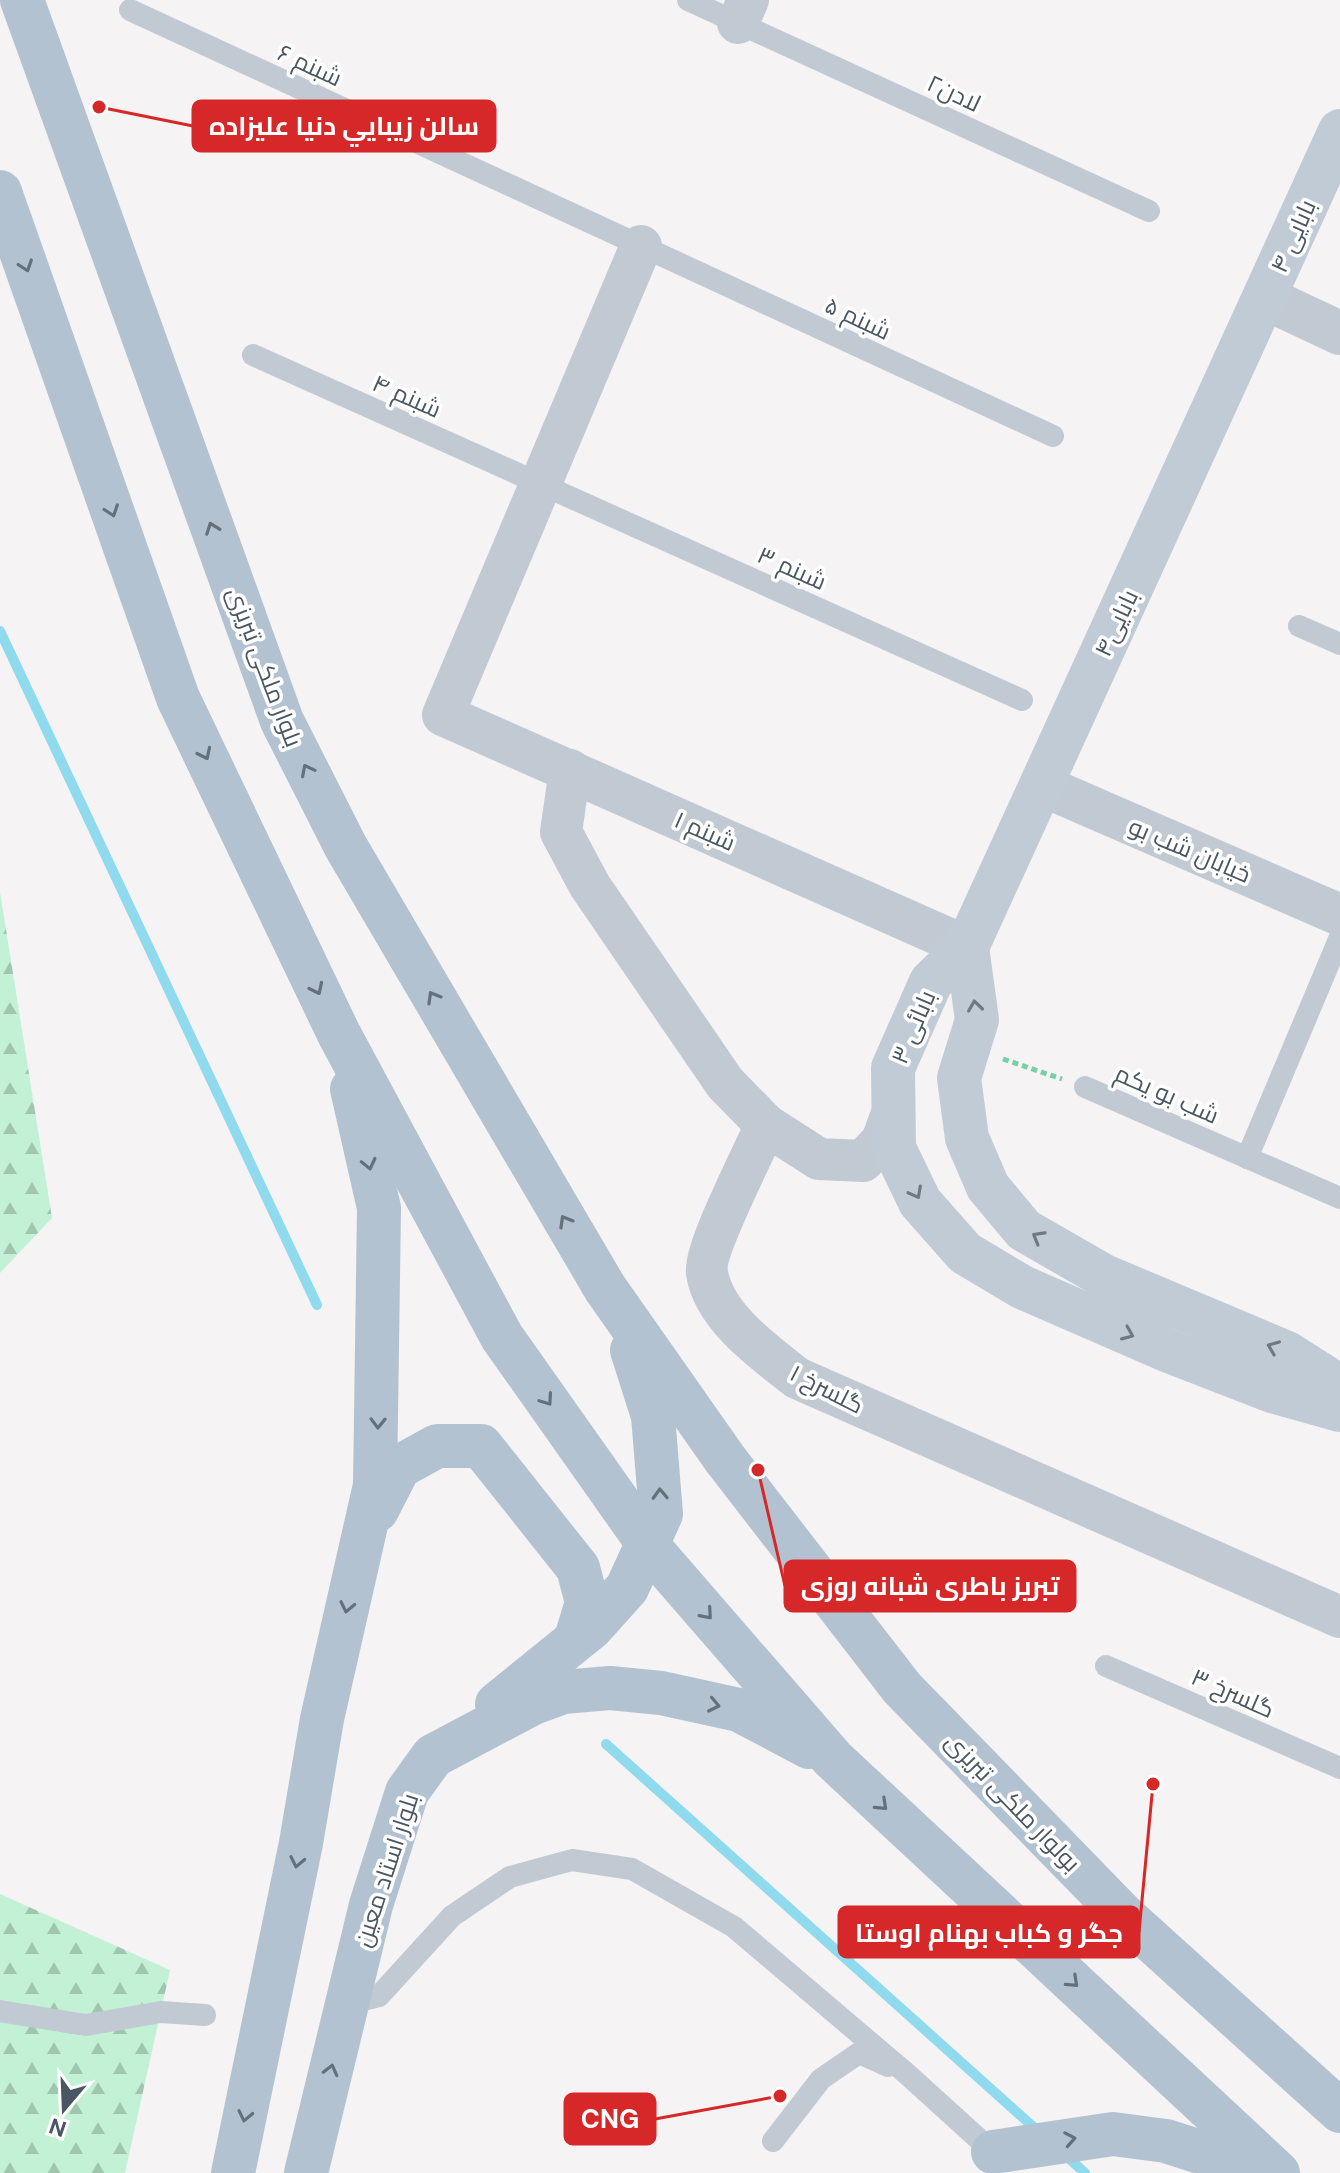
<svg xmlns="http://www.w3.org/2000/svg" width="1340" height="2173" viewBox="0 0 1340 2173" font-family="'DM Sans',Cairo,sans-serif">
<defs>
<pattern id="forest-firs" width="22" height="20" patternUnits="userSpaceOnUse" patternTransform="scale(2)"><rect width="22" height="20" fill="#c3f1d5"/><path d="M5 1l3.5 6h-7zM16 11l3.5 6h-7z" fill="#a0c6b0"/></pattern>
</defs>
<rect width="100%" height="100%" fill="#f5f3f3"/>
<g fill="url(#forest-firs)">
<path d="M 0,892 L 52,1218 L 0,1273 Z"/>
<path d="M 0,1894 L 170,1970 L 125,2173 L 0,2173 Z"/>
</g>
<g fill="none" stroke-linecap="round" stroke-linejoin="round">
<g stroke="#90daee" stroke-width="10">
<path d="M 0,631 L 317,1305"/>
<path d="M 606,1744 L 1039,2132"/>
<path d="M 1063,2153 L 1085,2173"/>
</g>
<path stroke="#7ad0a6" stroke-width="5" stroke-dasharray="6 4" stroke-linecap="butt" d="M 1003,1059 L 1062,1079"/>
<g stroke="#c1cad2" stroke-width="22">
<path d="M 688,0 L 1149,211"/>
<path d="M 130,10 L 1053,436"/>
<path d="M 253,355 L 1022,700"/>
<path d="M 1299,626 L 1340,644"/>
<path d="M 1085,1087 L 1340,1198"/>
<path d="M 1247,1158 L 1340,937"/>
<path d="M 1106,1666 L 1340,1768"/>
<path d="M 347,2004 L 379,1996 L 452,1916 L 510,1877 L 572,1860 L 632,1869 L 734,1927 L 907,2074 L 993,2152"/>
<path d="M 0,2011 L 86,2025 L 161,2012 L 205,2015"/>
<path d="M 773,2141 L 821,2079 L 859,2053 L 888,2066"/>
</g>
<g stroke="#c1cad2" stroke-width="42">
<path d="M 738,23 L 748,0"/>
<path d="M 641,246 L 443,715 L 967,947"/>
<path d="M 570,770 L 561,832 L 590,886 L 725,1083 L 766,1125 C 755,1150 703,1251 707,1273 C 714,1317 764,1352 797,1378 L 1340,1617"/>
<path d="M 1041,785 L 1340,915"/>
<path d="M 766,1125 L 819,1159 L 863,1161 L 882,1141 L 894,1108"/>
</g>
<path stroke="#c1cad2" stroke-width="44" d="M 1265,298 L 1340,333"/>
<g stroke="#c1cbd6" stroke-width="44">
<path d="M 1340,131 L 967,947 L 931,982 L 893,1068 L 894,1148 L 920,1202 L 965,1253 L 1022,1287 L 1169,1351 L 1272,1391 L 1340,1410"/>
<path d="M 967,947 L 977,1020 L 959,1078 L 967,1138 L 988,1187 L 1024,1230 L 1104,1276 L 1287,1353 L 1340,1387"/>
</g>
<g stroke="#b3c2d1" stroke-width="44">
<path d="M 22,0 L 282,721 L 346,847 L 605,1288 L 725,1459 L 902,1688 L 1123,1915 L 1340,2111"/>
<path d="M 0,192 L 178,698 L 339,1034 L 502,1337 L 656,1555 L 833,1759 L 1278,2173"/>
<path d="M 377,1510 L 399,1467 L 437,1446 L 481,1446 L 578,1568 L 587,1602 L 576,1639"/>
<path d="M 497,1704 L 591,1628 L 627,1588 L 661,1514 L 653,1416 L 632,1350"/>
<path d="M 993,2152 L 1113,2134 L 1166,2141 L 1265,2173"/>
<path d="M 233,2173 L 301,1843 L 322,1719 L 375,1485 L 379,1208 L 352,1089"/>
<path d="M 306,2173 L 371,1905 L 407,1792 L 433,1756 L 533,1703 L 563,1692 L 610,1688 L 661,1693 L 739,1710 L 809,1747"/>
</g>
</g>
<defs><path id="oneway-chevron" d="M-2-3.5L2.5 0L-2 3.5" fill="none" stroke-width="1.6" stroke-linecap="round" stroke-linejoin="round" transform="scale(2)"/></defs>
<g stroke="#64717d">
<use href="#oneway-chevron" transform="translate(26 266) rotate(71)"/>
<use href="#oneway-chevron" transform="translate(112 511) rotate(71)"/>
<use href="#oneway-chevron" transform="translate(212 528) rotate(-110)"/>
<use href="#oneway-chevron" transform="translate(205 754) rotate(64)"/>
<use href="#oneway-chevron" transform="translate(307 770) rotate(-117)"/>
<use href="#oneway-chevron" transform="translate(317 989) rotate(64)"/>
<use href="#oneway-chevron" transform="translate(433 997) rotate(-120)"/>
<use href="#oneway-chevron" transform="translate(369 1164) rotate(77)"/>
<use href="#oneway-chevron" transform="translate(565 1221) rotate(-120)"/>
<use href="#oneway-chevron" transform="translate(547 1400) rotate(55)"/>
<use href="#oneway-chevron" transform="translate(378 1423) rotate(91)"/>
<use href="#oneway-chevron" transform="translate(660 1494) rotate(-92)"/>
<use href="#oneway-chevron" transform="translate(347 1607) rotate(102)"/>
<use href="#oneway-chevron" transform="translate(707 1614) rotate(49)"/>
<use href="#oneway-chevron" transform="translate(714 1705) rotate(12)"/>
<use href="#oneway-chevron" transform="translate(882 1805) rotate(43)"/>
<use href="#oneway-chevron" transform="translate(297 1862) rotate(102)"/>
<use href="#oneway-chevron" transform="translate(1073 1982) rotate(43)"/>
<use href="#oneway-chevron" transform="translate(331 2070) rotate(-76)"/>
<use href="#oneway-chevron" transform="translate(245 2116) rotate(102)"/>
<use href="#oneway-chevron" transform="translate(1070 2139) rotate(-10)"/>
</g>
<g stroke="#6e7984">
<use href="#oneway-chevron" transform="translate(975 1006) rotate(-98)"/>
<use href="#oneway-chevron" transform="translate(916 1193) rotate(62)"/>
<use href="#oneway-chevron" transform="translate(1038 1237) rotate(-150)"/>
<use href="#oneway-chevron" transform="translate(1128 1334) rotate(23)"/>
<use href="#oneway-chevron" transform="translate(1273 1347) rotate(-158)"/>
</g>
<g text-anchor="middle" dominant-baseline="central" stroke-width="7" stroke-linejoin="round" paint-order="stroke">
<g font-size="24" fill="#4a5661" stroke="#fff">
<text transform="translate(310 65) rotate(25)">شبنم ۶</text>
<text transform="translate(954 93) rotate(25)">لادن۲</text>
<text transform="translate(1293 236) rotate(-66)">بابایی ۴</text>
<text transform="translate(858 318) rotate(25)">شبنم ۵</text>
<text transform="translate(407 396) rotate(24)">شبنم ۴</text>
<text transform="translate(792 568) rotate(24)">شبنم ۳</text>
<text transform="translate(1116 623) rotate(-65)">بابایی۴</text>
<text transform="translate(265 667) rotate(69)">بلوار ملکى تبریزى</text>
<text transform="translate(705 831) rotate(24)">شبنم ۱</text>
<text transform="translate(1190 850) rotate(23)">خیابان شب بو</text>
<text transform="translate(913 1027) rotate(-67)">بابائی ۳</text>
<text transform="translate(1167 1094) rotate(24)">شب بو یکم</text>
<text transform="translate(827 1389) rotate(27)">گلسرخ ۱</text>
<text transform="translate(1233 1693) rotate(24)">گلسرخ ۳</text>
<text transform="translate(1013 1802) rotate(46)">بولوار ملکی تبریزی</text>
<text transform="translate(386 1870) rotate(-72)">بلوار استاد معین</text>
</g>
</g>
<path fill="none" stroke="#d62828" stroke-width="3" d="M99 107L193 126M758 1470L785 1586M1153 1784L1139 1932M780 2096L655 2119"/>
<g fill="#d62828" stroke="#fff" stroke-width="3">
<circle cx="99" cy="107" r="8"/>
<circle cx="758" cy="1470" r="8"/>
<circle cx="1153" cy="1784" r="8"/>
<circle cx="780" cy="2096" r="8"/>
</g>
<g fill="#d62828" stroke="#d62828" stroke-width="3">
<rect x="193" y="101" width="302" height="50" rx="8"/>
<rect x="785" y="1561" width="290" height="50" rx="8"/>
<rect x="839" y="1907" width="300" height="50" rx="8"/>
<rect x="565" y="2094" width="90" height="50" rx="8"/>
</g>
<g font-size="26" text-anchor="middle" font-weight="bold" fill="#fff">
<text x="344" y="135">سالن زيبايي دنيا عليزاده</text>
<text x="930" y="1595">تبریز باطری شبانه روزی</text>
<text x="989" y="1942">جگر و کباب بهنام اوستا</text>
<text x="610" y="2128">CNG</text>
</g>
<g transform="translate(64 2109) rotate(199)" stroke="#ffffff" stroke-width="6" paint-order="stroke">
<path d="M0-6L14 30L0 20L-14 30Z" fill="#4a5661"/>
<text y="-12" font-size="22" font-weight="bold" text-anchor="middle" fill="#4a5661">N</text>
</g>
</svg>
